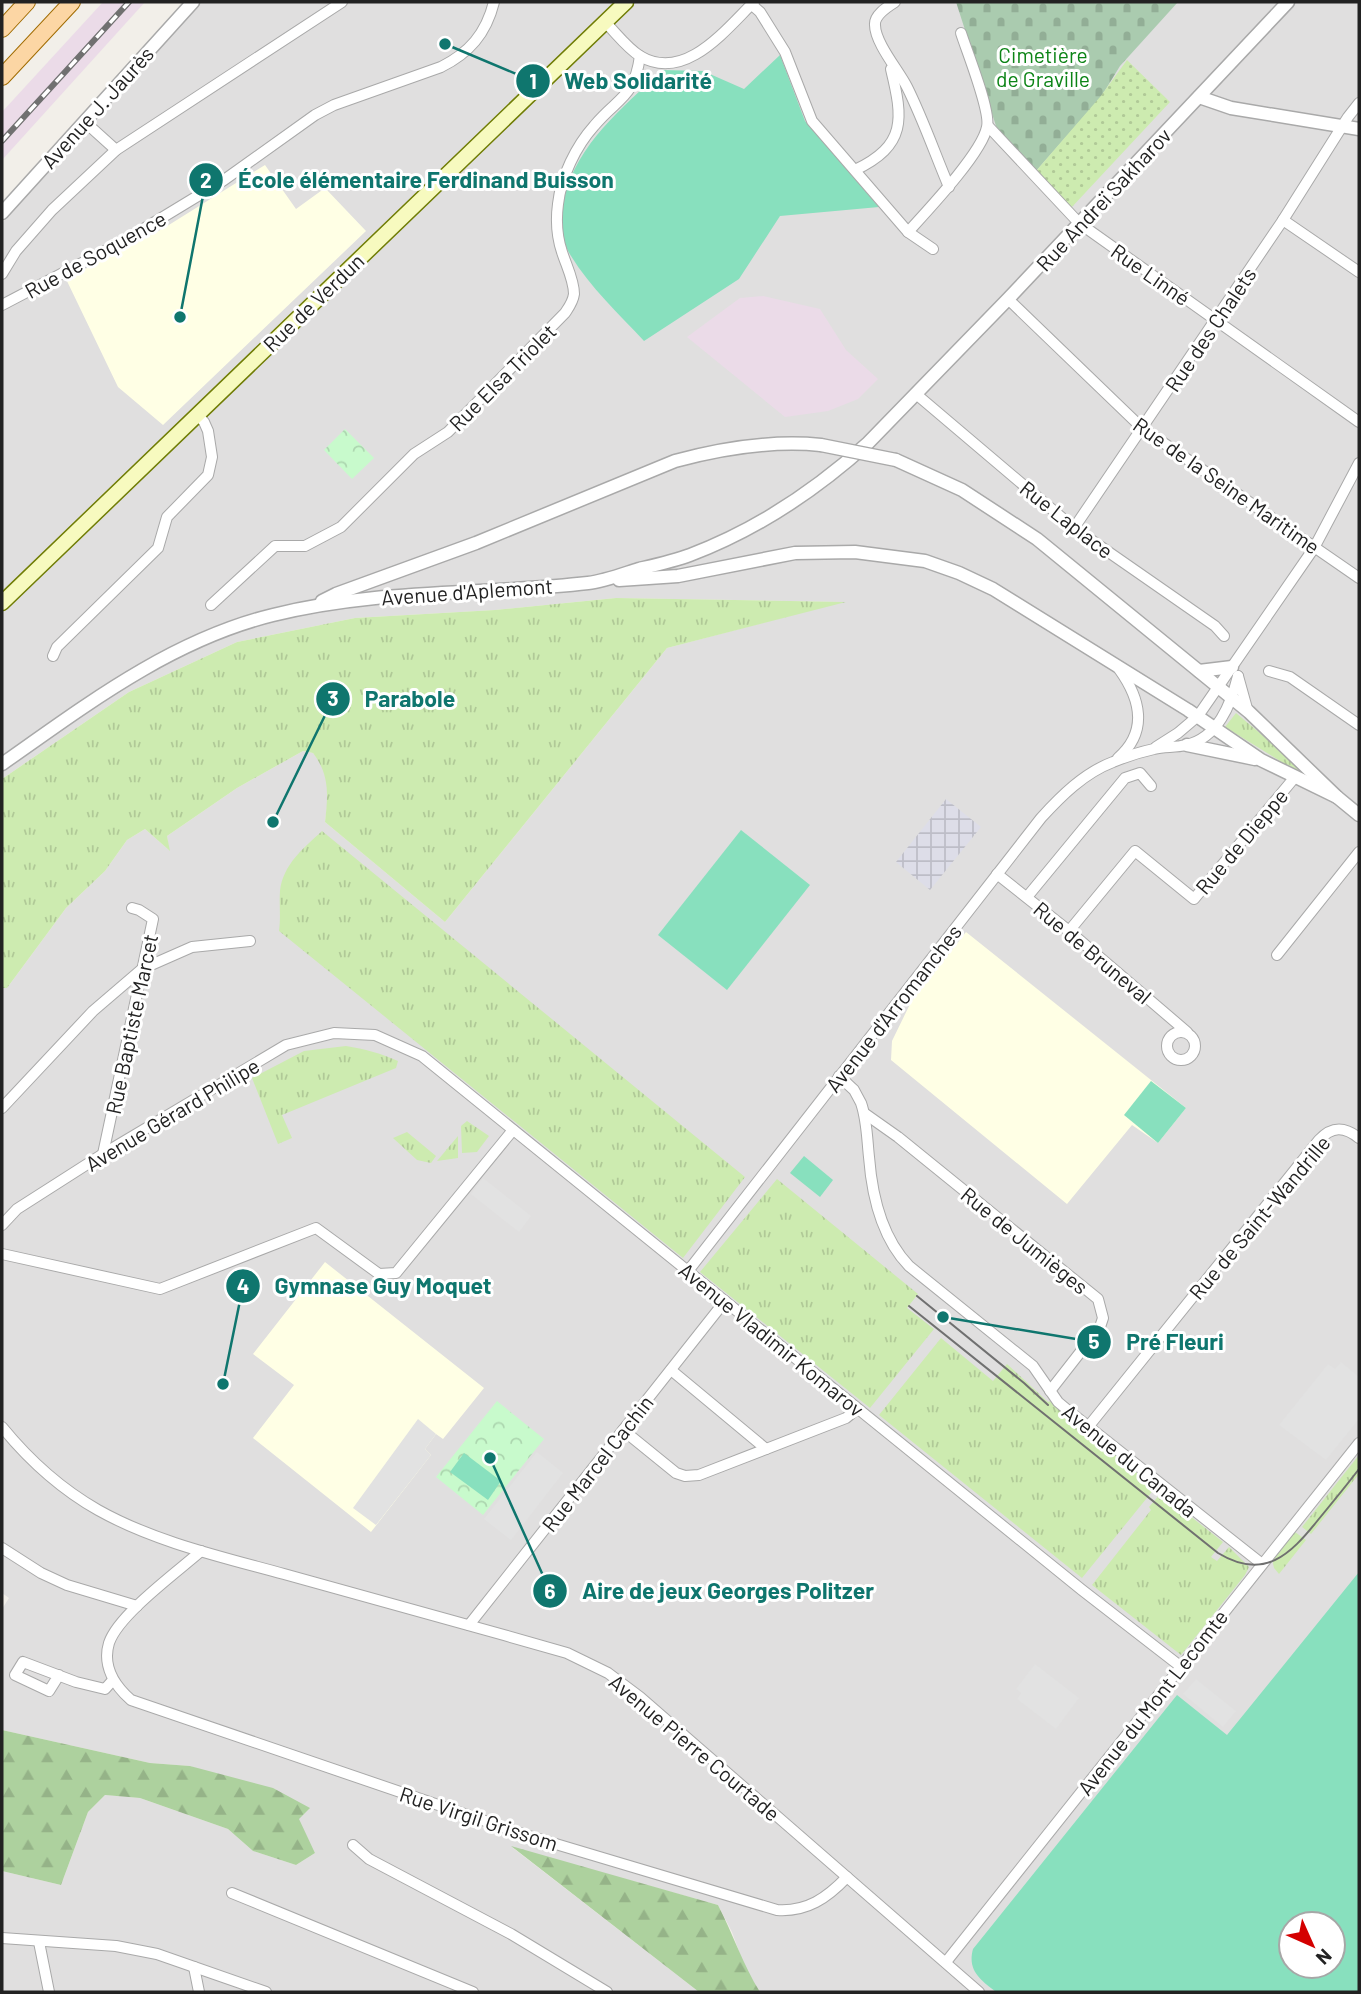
<svg xmlns="http://www.w3.org/2000/svg" width="1361" height="1994" viewBox="0 0 1361 1994" font-family="Barlow,sans-serif">
<defs>
<pattern id="grass-tufts" width="24" height="20" patternUnits="userSpaceOnUse" patternTransform="scale(1.75)"><rect width="24" height="20" fill="#cdebb0"/><path d="M3 7l-1-3M5 7V3M7 7l1-3M15 17l-1-3M17 17v-4M19 17l1-3" fill="none" stroke="#b0c997"/></pattern>
<pattern id="forest-firs" width="22" height="20" patternUnits="userSpaceOnUse" patternTransform="scale(1.75)"><rect width="22" height="20" fill="#add19e"/><path d="M5 1l3.5 6h-7zM16 11l3.5 6h-7z" fill="#95b388"/></pattern>
<pattern id="cemetery-stones" width="16" height="16" patternUnits="userSpaceOnUse" patternTransform="scale(1.75)"><rect width="16" height="16" fill="#aacbaf"/><path d="M2 7V4a2 2 0 0 1 4 0v3zM10 15v-3a2 2 0 0 1 4 0v3z" fill="#92ae96"/></pattern>
<pattern id="park-crowns" width="20" height="18" patternUnits="userSpaceOnUse" patternTransform="scale(1.75)"><rect width="20" height="18" fill="#c8facc"/><path d="M2 6a3 3 0 1 1 6 0M12 15a3 3 0 1 1 6 0" fill="none" stroke="#acd6af"/></pattern>
<pattern id="garden-dots" width="8" height="8" patternUnits="userSpaceOnUse" patternTransform="scale(1.75)"><rect width="8" height="8" fill="#cdebb0"/><path d="M2 2h.1M6 6h.1" fill="none" stroke="#b0c997" stroke-width="1.8" stroke-linecap="round"/></pattern>
<pattern id="plaza-grid" width="8" height="8" patternUnits="userSpaceOnUse" patternTransform="scale(1.75)"><rect width="8" height="8" fill="#dddde8"/><path d="M0 4h8M4 0v8" fill="none" stroke="#bdbdc7"/></pattern>
</defs>
<rect width="100%" height="100%" fill="#f2efe9"/>
<path fill="#e0dfdf" fill-rule="evenodd" d="M 196,2 L 1359,2 L 1359,1992 L 760,1992 L 746,1971 L 732,1932 L 718,1905 L 513,1848 L 699,1992 L 2,1992 L 2,1871 L 61,1885 L 88,1812 L 105,1795 L 140,1798 L 228,1829 L 253,1851 L 296,1865 L 315,1853 L 298,1819 L 309,1809 L 190,1766 L 150,1763 L 2,1730 L 2,1609 L 9,1598 L 2,1593 L 2,988 L 7,988 L 66,908 L 105,871 L 127,840 L 145,829 L 169,850 L 167,836 L 237,788 L 303,751 L 313,753 L 323,766 L 329,791 L 325,822 L 445,922 L 667,648 L 842,602 L 616,598 L 495,610 L 355,618 L 237,642 L 129,692 L 2,779 L 2,223 ZM 1291,1924 L 1333,1924 L 1333,1966 L 1291,1966 Z"/>
<g fill="#ebdbe8">
<path d="M 103,2 L 145,2 L 2,160 L 2,112 Z"/>
<path d="M 763,296 L 820,309 L 846,350 L 878,379 L 858,399 L 828,411 L 785,417 L 687,337 L 740,298 Z"/>
</g>
<g fill="#ffffe5">
<path d="M 265,165 L 296,209 L 325,188 L 366,231 L 163,425 L 118,387 L 66,279 L 164,228 Z"/>
<path d="M 966,932 L 1186,1108 L 1158,1143 L 1132,1125 L 1067,1204 L 891,1060 L 892,1041 L 911,1002 Z"/>
<path d="M 325,1262 L 484,1388 L 443,1439 L 436,1434 L 425,1449 L 431,1455 L 371,1532 L 253,1438 L 294,1385 L 253,1354 Z"/>
</g>
<g fill="url(#grass-tufts)">
<path d="M 616,598 L 846,602 L 667,648 L 445,922 L 325,822 C 328,796 330,775 313,753 L 303,751 L 237,788 L 167,836 L 170,851 L 145,829 L 127,840 L 105,871 L 66,908 L 7,988 L 2,988 L 2,779 L 129,692 L 237,642 L 355,618 L 495,610 Z"/>
<path d="M 1236,713 L 1330,792 L 1225,727 Z"/>
<path d="M 322,831 L 745,1177 L 683,1258 L 279,931 C 281,917 279,904 280,891 C 283,864 304,848 322,831 Z"/>
<path d="M 346,1046 C 365,1049 380,1053 398,1061 L 396,1068 L 282,1115 L 292,1138 L 278,1144 L 252,1078 L 304,1051 Z"/>
<path d="M 467,1121 L 489,1136 L 477,1152 L 462,1153 L 461,1126 Z"/>
<path d="M 407,1132 L 436,1156 L 431,1163 L 417,1160 L 393,1138 Z"/>
<path d="M 458,1136 L 458,1158 L 437,1161 Z"/>
<path d="M 777,1179 L 918,1294 L 907,1308 L 934,1329 L 870,1408 L 700,1272 Z"/>
<path d="M 941,1338 L 993,1381 L 1007,1364 L 1048,1402 L 1050,1401 L 1155,1488 L 1082,1578 L 879,1415 Z"/>
<path d="M 1359,1455 L 1359,1474 L 1311,1534 L 1302,1527 Z"/>
<path d="M 1161,1493 L 1223,1542 L 1211,1557 L 1217,1561 L 1229,1547 L 1249,1567 L 1245,1575 L 1181,1655 L 1092,1585 L 1151,1510 L 1149,1507 Z"/>
<path d="M 1295,1532 L 1306,1540 L 1279,1574 L 1274,1568 L 1272,1559 Z"/>
</g>
<g fill="url(#forest-firs)">
<path d="M 2,1730 L 150,1763 L 190,1766 L 273,1788 L 310,1808 L 299,1819 L 315,1853 L 296,1865 L 253,1851 L 228,1829 L 140,1798 L 105,1795 L 88,1812 L 61,1885 L 2,1871 Z"/>
<path d="M 511,1846 L 718,1905 C 733,1934 743,1965 760,1992 L 699,1992 Z"/>
</g>
<path fill="url(#cemetery-stones)" d="M 956,2 L 1178,2 L 1120,66 L 1101,97 L 1036,171 L 1003,137 L 996,126 Z"/>
<g fill="url(#park-crowns)">
<path d="M 345,429 L 374,458 L 352,479 L 324,450 Z"/>
<path d="M 497,1401 L 544,1439 L 483,1515 L 436,1477 Z"/>
</g>
<path fill="url(#garden-dots)" d="M 1127,60 L 1170,102 L 1071,208 L 1036,171 L 1100,97 Z"/>
<g fill="#88e0be" fill-rule="evenodd">
<path d="M 780,55 L 805,121 L 879,207 L 780,216 L 739,279 L 644,341 C 619,314 590,287 571,256 C 560,239 560,218 564,199 C 577,143 623,108 662,70 L 703,71 L 744,89 Z"/>
<path d="M 741,830 L 810,885 L 727,990 L 658,935 Z"/>
<path d="M 1151,1081 L 1186,1108 L 1158,1143 L 1124,1115 Z"/>
<path d="M 804,1156 L 833,1180 L 820,1197 L 790,1173 Z"/>
<path d="M 464,1453 L 501,1481 L 488,1500 L 450,1472 Z"/>
<path d="M 1359,1572 L 1359,1992 L 996,1992 C 981,1980 967,1971 973,1949 L 1177,1695 L 1227,1735 ZM 1291,1924 L 1333,1924 L 1333,1966 L 1291,1966 Z"/>
</g>
<g fill="#e2e2e2">
<path d="M 483,1178 L 531,1216 L 519,1232 L 471,1194 Z"/>
<path d="M 1341,1362 L 1359,1377 L 1359,1419 L 1326,1460 L 1279,1425 L 1328,1364 L 1335,1369 Z"/>
<path d="M 418,1419 L 436,1434 L 425,1449 L 431,1455 L 376,1525 L 353,1508 Z"/>
<path d="M 537,1452 L 563,1473 L 511,1540 L 484,1519 Z"/>
<path d="M 1035,1664 L 1079,1698 L 1056,1729 L 1017,1699 L 1021,1693 L 1016,1689 Z"/>
<path d="M 1196,1679 L 1236,1711 L 1223,1727 L 1183,1694 Z"/>
</g>
<path fill="url(#plaza-grid)" d="M 946,799 L 981,827 L 930,890 L 896,862 Z"/>
<g fill="none" stroke-linecap="round" stroke-linejoin="round">
<defs>
<g id="minor">
<path d="M 895,2 C 887,7 874,15 875,25 C 875,43 899,71 907,87 C 923,119 935,154 949,187"/>
<path d="M 752,5 L 760,12 L 785,52 L 812,121 L 908,232 L 933,249"/>
<path d="M 605,22 C 616,33 627,48 640,56 C 685,83 726,29 754,2"/>
<path d="M 85,122 L 116,150"/>
<path d="M 988,126 L 1079,223 L 1359,422"/>
<path d="M 855,170 C 907,145 903,119 891,69"/>
<path d="M 1283,220 L 1359,272"/>
<path d="M 908,232 C 927,211 982,153 987,127 C 991,111 967,52 961,33"/>
<path d="M 2,274 L 16,251 L 52,210 L 116,150 L 342,2"/>
<path d="M 1008,299 L 1142,428 L 1359,578"/>
<path d="M 2,305 L 122,242 L 224,180 L 315,115 L 334,105 L 441,67 C 469,53 486,34 494,2"/>
<path d="M 916,394 L 1074,528 L 1215,626 L 1224,636"/>
<path d="M 1074,528 L 1283,220 L 1348,117 L 1359,103"/>
<path d="M 211,605 L 275,546 L 305,546 L 341,527 L 414,454 L 448,432 L 565,313 C 569,307 573,302 574,294 C 574,280 566,265 562,252 C 557,237 556,219 558,204 C 561,177 576,146 594,126 C 618,97 634,99 640,56"/>
<path d="M 53,656 L 57,647 L 158,548 L 167,517 L 208,475 L 212,457 L 208,431 L 204,422 L 197,414"/>
<path d="M 1269,671 L 1290,677 L 1359,725"/>
<path d="M 1238,676 L 1248,712"/>
<path d="M 1156,747 L 1178,733 L 1198,716 L 1314,548 L 1359,463"/>
<path d="M 1118,758 C 1149,731 1140,698 1119,669"/>
<path d="M 997,874 L 1069,931 L 1187,1032"/>
<path d="M 1027,897 L 1125,778 L 1140,773 L 1151,786"/>
<path d="M 1069,931 L 1135,851 L 1194,899 L 1295,777"/>
<path d="M 1277,955 L 1359,852"/>
<circle cx="1181" cy="1046" r="14"/>
<path d="M 839,1076 L 854,1090 L 861,1103 C 867,1120 867,1139 869,1157 C 872,1196 881,1237 909,1266 L 1033,1366 L 1058,1402 L 1070,1412 L 1262,1564"/>
<path d="M 2,1108 L 93,1011 L 142,969 L 192,947 L 250,941"/>
<path d="M 864,1113 L 898,1137 L 1098,1299 L 1103,1318 L 1100,1327 L 1050,1391"/>
<path d="M 103,1154 L 153,919 L 139,910 L 132,908"/>
<path d="M 2,1225 L 17,1209 L 103,1154 L 286,1045 L 334,1033 L 375,1035 L 422,1056 L 1082,1590 L 1180,1666"/>
<path d="M 2,1254 L 160,1289 L 316,1228 L 379,1274 L 396,1273 L 513,1130"/>
<path d="M 688,1271 L 1041,818 C 1061,796 1084,773 1113,762 C 1125,757 1140,752 1154,749 C 1164,746 1175,748 1186,745 C 1218,738 1231,704 1238,676"/>
<path d="M 671,1370 L 766,1449"/>
<path d="M 2,1427 C 29,1460 61,1489 98,1510 C 155,1542 222,1557 284,1574 C 379,1600 473,1626 567,1653 L 608,1673 L 640,1697 L 979,1992"/>
<path d="M 1088,1427 L 1319,1140 C 1332,1126 1344,1126 1359,1138"/>
<path d="M 623,1430 L 676,1473 L 685,1476 L 699,1475 L 846,1418 L 857,1409"/>
<path d="M 2,1548 L 41,1573 L 67,1585 L 137,1606"/>
<path d="M 201,1551 C 177,1572 118,1615 109,1643 C 102,1666 115,1686 131,1700 L 529,1836 L 777,1910 C 807,1912 827,1898 847,1877"/>
<path d="M 469,1625 L 725,1301"/>
<path d="M 59,1675 L 49,1691 L 15,1675 L 23,1662 L 76,1682 L 105,1689 L 113,1680"/>
<path d="M 353,1845 L 369,1859 L 511,1934 L 607,1992"/>
<path d="M 232,1893 L 473,1992"/>
<path d="M 2,1938 L 116,1946 L 157,1954 L 266,1992"/>
<path d="M 39,1942 L 49,1992"/>
<path d="M 946,1962 L 1359,1443"/>
<path d="M 194,1967 L 199,1992"/>
</g>
<g id="tertiary">
<path d="M 1199,97 L 1231,108 L 1359,129"/>
<path d="M 2,213 L 193,2"/>
<path d="M 896,460 L 962,490 L 1037,539 L 1249,712 L 1337,797 L 1359,815"/>
<path d="M 619,580 L 678,576 L 795,553 L 855,552 L 925,561 L 959,573 L 993,589 L 1188,710 L 1261,760 L 1337,797"/>
<path d="M 322,601 L 336,594 L 476,543 L 675,461 C 723,448 771,440 821,445"/>
<path d="M 1199,671 L 1232,667"/>
<path d="M 1187,745 L 1255,759"/>
<path d="M 2,764 C 86,705 171,640 273,615 C 376,589 483,595 588,583 C 605,581 623,574 639,569 C 656,565 674,561 690,555 C 756,530 816,490 868,443 L 1008,299 L 1288,2"/>
</g>
<path id="secondary" d="M 2,603 L 626,2"/>
<g id="primary">
<path d="M 2,29 L 27,2"/>
<path d="M 2,77 L 72,2"/>
</g>
</defs>
<use href="#minor" stroke="#a9a9a9" stroke-width="12"/>
<use href="#tertiary" stroke="#a9a9a9" stroke-width="15"/>
<use href="#secondary" stroke="#707d05" stroke-width="17"/>
<use href="#primary" stroke="#a06b00" stroke-width="18"/>
<use href="#minor" stroke="#fff" stroke-width="10"/>
<use href="#tertiary" stroke="#fff" stroke-width="12"/>
<use href="#secondary" stroke="#f7fabf" stroke-width="14"/>
<use href="#primary" stroke="#fcd6a4" stroke-width="16"/>
<g stroke="#707070" stroke-width="2">
<path d="M 917,1296 L 1024,1383 L 1048,1405"/>
<path d="M 909,1306 L 1218,1553 C 1264,1581 1290,1555 1318,1520 C 1332,1503 1346,1486 1359,1469"/>
</g>
<defs>
<path id="rail" d="M 2,141 L 129,2"/>
</defs>
<use href="#rail" stroke="#707070" stroke-width="6"/>
<use href="#rail" stroke="#fff" stroke-width="3.5" stroke-dasharray="10" stroke-linecap="butt"/>
<defs>
<path id="tertiary-bridge" d="M 821,445 L 896,460"/>
</defs>
<use href="#tertiary-bridge" stroke="#a9a9a9" stroke-width="15" stroke-linecap="butt"/>
<use href="#tertiary-bridge" stroke="#fff" stroke-width="12"/>
</g>
<g text-anchor="middle" dominant-baseline="central" stroke-width="6" stroke-linejoin="round" paint-order="stroke">
<g font-size="21" fill="#0c8416" stroke="#fff">
<text x="1043" y="54">Cimetière<tspan x="1043" dy="24">de Graville</tspan></text>
</g>
<g font-size="21" fill="#222" stroke="#fff">
<text transform="translate(97 107) rotate(-48)">Avenue J. Jaurès</text>
<text transform="translate(1103 199) rotate(-47)">Rue Andreï Sakharov</text>
<text transform="translate(95 254) rotate(-29)">Rue de Soquence</text>
<text transform="translate(1151 274) rotate(35)">Rue Linné</text>
<text transform="translate(313 302) rotate(-44)">Rue de Verdun</text>
<text transform="translate(1210 329) rotate(-56)">Rue des Chalets</text>
<text transform="translate(502 377) rotate(-45)">Rue Elsa Triolet</text>
<text transform="translate(1227 485) rotate(35)">Rue de la Seine Maritime</text>
<text transform="translate(1067 519) rotate(38)">Rue Laplace</text>
<text transform="translate(467 591) rotate(-4)">Avenue d'Aplemont</text>
<text transform="translate(1241 841) rotate(-50)">Rue de Dieppe</text>
<text transform="translate(1093 952) rotate(40)">Rue de Bruneval</text>
<text transform="translate(893 1008) rotate(-52)">Avenue d'Arromanches</text>
<text transform="translate(131 1024) rotate(-78)">Rue Baptiste Marcet</text>
<text transform="translate(172 1114) rotate(-31)">Avenue Gérard Philipe</text>
<text transform="translate(1259 1217) rotate(-50)">Rue de Saint-Wandrille</text>
<text transform="translate(1025 1240) rotate(39)">Rue de Jumièges</text>
<text transform="translate(772 1339) rotate(39)">Avenue Vladimir Komarov</text>
<text transform="translate(1130 1460) rotate(39)">Avenue du Canada</text>
<text transform="translate(597 1463) rotate(-52)">Rue Marcel Cachin</text>
<text transform="translate(1152 1702) rotate(-52)">Avenue du Mont Lecomte</text>
<text transform="translate(695 1747) rotate(40)">Avenue Pierre Courtade</text>
<text transform="translate(479 1818) rotate(18)">Rue Virgil Grissom</text>
</g>
</g>
<path fill="none" stroke="#0f766e" stroke-width="2.5" d="M445 44L533 81M180 317L206 180M273 822L333 699M223 1384L243 1286M943 1317L1094 1342M490 1458L550 1591"/>
<g fill="#0f766e" stroke="#fff" stroke-width="2.5">
<circle cx="445" cy="44" r="7"/>
<circle cx="180" cy="317" r="7"/>
<circle cx="273" cy="822" r="7"/>
<circle cx="223" cy="1384" r="7"/>
<circle cx="943" cy="1317" r="7"/>
<circle cx="490" cy="1458" r="7"/>
<circle cx="533" cy="81" r="18"/>
<circle cx="206" cy="180" r="18"/>
<circle cx="333" cy="699" r="18"/>
<circle cx="243" cy="1286" r="18"/>
<circle cx="1094" cy="1342" r="18"/>
<circle cx="550" cy="1591" r="18"/>
</g>
<g font-size="21" text-anchor="middle" font-weight="bold" fill="#fff">
<text x="533" y="89">1</text>
<text x="206" y="188">2</text>
<text x="333" y="706">3</text>
<text x="243" y="1294">4</text>
<text x="1094" y="1349">5</text>
<text x="550" y="1599">6</text>
</g>
<g font-size="23" text-anchor="middle" font-weight="bold" fill="#0f766e" stroke="#fff" stroke-width="6" stroke-linejoin="round" paint-order="stroke">
<text x="638" y="89">Web Solidarité</text>
<text x="426" y="188">École élémentaire Ferdinand Buisson</text>
<text x="410" y="707">Parabole</text>
<text x="383" y="1294">Gymnase Guy Moquet</text>
<text x="1175" y="1350">Pré Fleuri</text>
<text x="728" y="1599">Aire de jeux Georges Politzer</text>
</g>
<rect width="1361" height="1994" fill="none" stroke="#222222" stroke-width="7"/>
<g transform="translate(1312 1945) rotate(135)"><circle r="33" fill="#ffffff" stroke="#a7a7a7" stroke-width="2"/>
<path d="M0-5L12 26L0 18L-12 26Z" fill="#d40000"/>
<text y="-10" font-size="19" font-weight="bold" text-anchor="middle" fill="#222222">N</text>
</g>
</svg>
